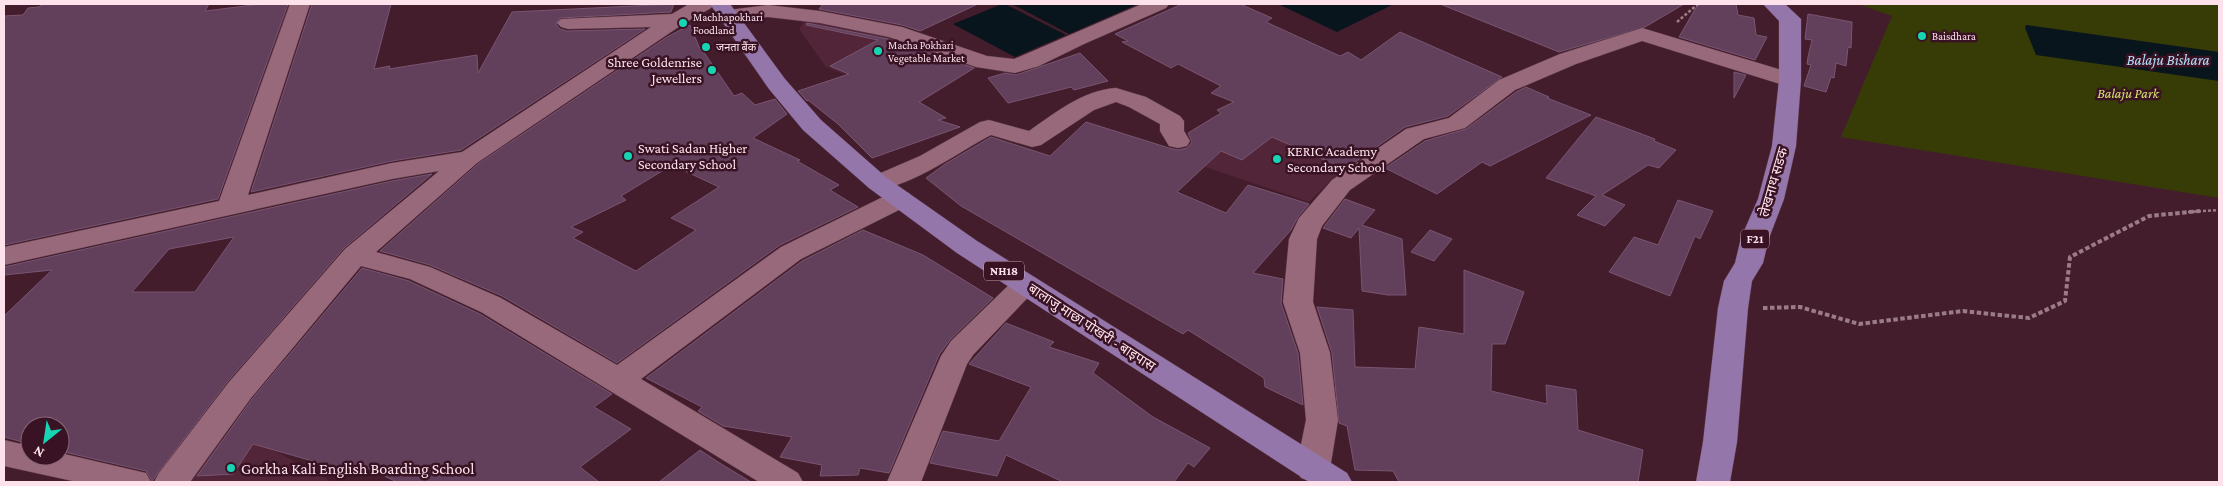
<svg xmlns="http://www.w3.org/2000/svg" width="2223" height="486" viewBox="0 0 2223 486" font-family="'Crimson Pro','Noto Sans Devanagari',serif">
<rect width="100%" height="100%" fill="#441d2d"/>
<g fill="#522538">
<path d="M 807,17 L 901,37 L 981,65 L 918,104 L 826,67 L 799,29 Z"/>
<path d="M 1256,122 L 1357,155 L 1309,202 L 1194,163 Z"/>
<path d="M 245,434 L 332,482 L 147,482 L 167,453 Z"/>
</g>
<path fill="#373c07" d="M 1858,4 L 2219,4 L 2219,198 L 1841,137 L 1892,16 Z"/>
<g fill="#08151c">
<path d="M 1002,4 L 1005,4 L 1066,35 L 1015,57 L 953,24 Z"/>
<path d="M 1012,4 L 1133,4 L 1136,5 L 1069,34 Z"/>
<path d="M 1278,4 L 1394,4 L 1337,32 Z"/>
<path d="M 2026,25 L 2219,52 L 2219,81 L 2036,55 L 2025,28 Z"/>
</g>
<g fill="#623f5a" stroke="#795571" fill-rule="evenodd">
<path d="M 42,4 L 209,4 L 205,11 L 261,4 L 288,4 L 218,199 L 4,245 L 4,16 L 23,15 L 28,8 L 39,7 Z"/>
<path d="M 312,4 L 391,4 L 374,69 L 390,66 L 389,69 L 477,55 L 478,73 L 512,12 L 674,4 L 671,12 L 560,18 L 556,24 L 560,29 L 567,31 L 645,29 L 461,150 L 392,161 L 251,192 Z"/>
<path d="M 823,4 L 978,4 L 920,31 L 902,25 L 819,9 Z"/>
<path d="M 1182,4 L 1240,4 L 1272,18 L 1266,22 L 1340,56 L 1348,52 L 1361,60 L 1400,32 L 1502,77 L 1448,116 L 1405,127 L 1345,169 L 1272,137 L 1242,160 L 1221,151 L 1177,192 L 1226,213 L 1248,185 L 1309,204 L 1298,217 L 1291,230 L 1253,273 L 1283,279 L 1281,303 L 1298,353 L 1303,405 L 1265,387 L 1264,378 L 1188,330 L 1183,334 L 961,206 L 926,178 L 945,164 L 991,137 L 1050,156 L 1086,122 L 1169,148 L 1178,150 L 1187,148 L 1192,142 L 1188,133 L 1221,113 L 1217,110 L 1234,102 L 1211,93 L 1221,86 L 1178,64 L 1171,68 L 1122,42 L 1128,41 L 1115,34 Z"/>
<path d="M 1440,4 L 1684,4 L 1645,27 L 1559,52 Z"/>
<path d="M 1698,4 L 1736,4 L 1738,15 L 1754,18 L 1756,35 L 1767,37 L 1755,60 L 1679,37 Z"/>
<path d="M 1808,14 L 1852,22 L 1851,48 L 1848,47 L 1846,66 L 1836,63 L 1834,78 L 1831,77 L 1826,92 L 1804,86 L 1811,65 L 1807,64 L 1808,57 L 1812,40 L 1805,39 Z"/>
<path d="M 807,23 L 888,39 L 974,68 L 919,102 L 946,118 L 938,120 L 960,127 L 872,158 L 838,124 L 808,100 L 807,101 L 798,91 L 849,74 L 830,66 L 878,40 L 806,25 Z"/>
<path d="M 690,25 L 700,49 L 703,51 L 734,96 L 742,93 L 755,105 L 775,99 L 787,114 L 753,138 L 800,160 L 797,161 L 839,185 L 830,190 L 858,207 L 780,245 L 617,363 L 502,296 L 430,265 L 380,251 L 478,164 L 667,37 ZM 672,165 L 719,187 L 671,218 L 696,230 L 636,271 L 573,238 L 583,232 L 571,227 L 626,200 L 621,196 Z"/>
<path d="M 1080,53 L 1108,81 L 1074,90 L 1071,87 L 1008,103 L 988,78 L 1005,73 L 1016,75 Z"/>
<path d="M 1734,72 L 1746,75 L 1734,98 Z"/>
<path d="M 1526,87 L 1549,97 L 1547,98 L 1591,115 L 1490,166 L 1482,162 L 1437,194 L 1385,168 L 1425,141 L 1466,129 L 1516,92 Z"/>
<path d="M 1596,117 L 1655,139 L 1654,141 L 1676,150 L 1659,168 L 1648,165 L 1602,195 L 1625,205 L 1605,226 L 1577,215 L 1596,196 L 1546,178 Z"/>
<path d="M 432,174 L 344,248 L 228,381 L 152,481 L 146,471 L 60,451 L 60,426 L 30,426 L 30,444 L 4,437 L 4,316 L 52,270 L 4,275 L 4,267 L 392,181 ZM 234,237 L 195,292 L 132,292 L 169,249 Z"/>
<path d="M 1345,199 L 1375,210 L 1362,225 L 1402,239 L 1406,295 L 1388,295 L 1362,291 L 1359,228 L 1351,238 L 1323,228 Z"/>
<path d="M 1678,200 L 1713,211 L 1700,239 L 1695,236 L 1670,296 L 1609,272 L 1634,237 L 1658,245 Z"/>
<path d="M 863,230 L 923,255 L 993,298 L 950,340 L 939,355 L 889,473 L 860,468 L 858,475 L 820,476 L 822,465 L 780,457 L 792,437 L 723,426 L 698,411 L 702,407 L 646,378 L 802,261 Z"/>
<path d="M 1430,230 L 1452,239 L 1434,261 L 1411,252 Z"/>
<path d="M 362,268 L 409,281 L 480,314 L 612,394 L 594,407 L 631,429 L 580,467 L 599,482 L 397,482 L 359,464 L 351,472 L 253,444 L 233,474 L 197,476 L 252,399 Z"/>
<path d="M 1464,270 L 1524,292 L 1505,344 L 1492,344 L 1491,391 L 1547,404 L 1546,385 L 1576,390 L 1578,430 L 1643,450 L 1638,482 L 1399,482 L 1393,471 L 1355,470 L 1347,426 L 1339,423 L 1332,353 L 1317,307 L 1353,310 L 1355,367 L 1415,369 L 1419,327 L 1464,334 Z"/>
<path d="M 1006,323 L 1054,342 L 1049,347 L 1099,363 L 1093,373 L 1153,417 L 1210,448 L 1194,467 L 1188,463 L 1174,482 L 1063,482 L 1006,455 L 997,476 L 930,463 L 943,431 L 999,441 L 1031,387 L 969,364 Z"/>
<path d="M 700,450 L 718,462 L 751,482 L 659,482 Z"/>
</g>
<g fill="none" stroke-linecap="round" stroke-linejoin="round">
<defs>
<g id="minor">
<path d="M 290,4 L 310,4 L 248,195 L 392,163 L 462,152 L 651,27 L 568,29 L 561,27 L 557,23 L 561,19 L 672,14 L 689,4 L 714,4 L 711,8 L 683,24 L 477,163 L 376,252 L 430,267 L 501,298 L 617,365 L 781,247 L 891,193 L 900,191 L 909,193 L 913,199 L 909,205 L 801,259 L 641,379 L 798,473 L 803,482 L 759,482 L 481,312 L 410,279 L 361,266 L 251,398 L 190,482 L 154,482 L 159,473 L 229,382 L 345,249 L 439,171 L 392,179 L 4,265 L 4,247 L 219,201 Z"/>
<path d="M 1142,4 L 1169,4 L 1166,8 L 1084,44 L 1039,66 L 1015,73 L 976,67 L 889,37 L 820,23 L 768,17 L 728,21 L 721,19 L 718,15 L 721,11 L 768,5 L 820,11 L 902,27 L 987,56 L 1014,59 Z"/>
<path d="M 1642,28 L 1798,75 L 1801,80 L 1798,85 L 1790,87 L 1642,41 L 1576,64 L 1515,90 L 1465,128 L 1424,139 L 1350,190 L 1322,226 L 1317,239 L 1313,302 L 1330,353 L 1338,420 L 1330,469 L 1325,478 L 1313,482 L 1301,478 L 1296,469 L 1306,420 L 1300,353 L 1283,302 L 1289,239 L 1299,218 L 1332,180 L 1406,129 L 1449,118 L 1499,80 L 1560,54 Z"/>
<path d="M 1116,88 L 1146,97 L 1180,116 L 1184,121 L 1184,131 L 1190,141 L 1187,146 L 1178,148 L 1169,146 L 1160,131 L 1160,124 L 1129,107 L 1116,102 L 1094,110 L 1041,145 L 1032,147 L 991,135 C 963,149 899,196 869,188 L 865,183 L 869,178 L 920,156 L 980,122 L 989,120 L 1029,131 C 1055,113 1083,90 1116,88 Z"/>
<path d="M 1026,276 L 1036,278 L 1040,285 L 973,355 L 967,364 L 921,482 L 887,482 L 941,356 L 951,341 L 1016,278 Z"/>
<path d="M 4,440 L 30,446 L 30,456 L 60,456 L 60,453 L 146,473 L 151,482 L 77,482 L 4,466 Z"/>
</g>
<g id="major">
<path d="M 710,4 L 730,4 L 785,79 L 821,120 L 887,178 L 977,241 L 1347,473 L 1352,482 L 1309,482 L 957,253 L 869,188 L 803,130 L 769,89 Z"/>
<path d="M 1763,4 L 1785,4 L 1801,19 L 1801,80 L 1796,146 L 1784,199 L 1769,238 L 1763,263 L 1752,281 L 1748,308 L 1737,442 L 1730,482 L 1696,482 L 1703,442 L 1718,308 L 1724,281 L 1735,263 L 1741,238 L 1758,199 L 1772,146 L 1779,80 L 1779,21 Z"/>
</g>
</defs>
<use href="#minor" stroke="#5c3a49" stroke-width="1"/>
<use href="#major" stroke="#5c3a49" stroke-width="1"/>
<g stroke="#9c7b88" stroke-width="2.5" stroke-dasharray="3 2" stroke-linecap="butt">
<path d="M 1677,22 L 1698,4"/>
<path d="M 2188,212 L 2219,210"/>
</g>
<path stroke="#9c7b88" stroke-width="4" stroke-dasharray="4.5 2.5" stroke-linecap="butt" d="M 1763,308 L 1800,307 L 1859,324 L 1963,311 L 2029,318 L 2065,301 L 2070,257 L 2149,216 L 2200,211"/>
<use href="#minor" fill="#98697a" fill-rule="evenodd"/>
<use href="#major" fill="#9476ab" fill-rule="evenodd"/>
</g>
<g fill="#17d5b3" stroke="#391324" stroke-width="2">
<circle cx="683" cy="23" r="5"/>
<circle cx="1922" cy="36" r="5"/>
<circle cx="706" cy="47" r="5"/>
<circle cx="878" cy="51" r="5"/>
<circle cx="712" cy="70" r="5"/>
<circle cx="628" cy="156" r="5"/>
<circle cx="1277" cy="159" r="5"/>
<circle cx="231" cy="468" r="5"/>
</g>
<g text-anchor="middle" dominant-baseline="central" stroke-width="5" stroke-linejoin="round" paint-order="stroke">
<g font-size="11" fill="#fde2eb" stroke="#391324" text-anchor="start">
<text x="693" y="17">Machhapokhari<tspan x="693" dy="13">Foodland</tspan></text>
<text x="1932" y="36">Baisdhara</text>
<text x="888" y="45">Macha Pokhari<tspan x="888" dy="13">Vegetable Market</tspan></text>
<text x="716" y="47">जनता बैंक</text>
</g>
<g fill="#391324" stroke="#c2a4af" stroke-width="1">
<rect x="1741" y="229.5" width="28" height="19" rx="4"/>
<rect x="984" y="261.5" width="40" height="19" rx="4"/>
</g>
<g font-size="12" font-weight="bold" fill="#fde2eb">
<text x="1755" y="239">F21</text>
<text x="1004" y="271">NH18</text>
</g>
<g font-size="14" fill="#fde2eb" stroke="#391324" text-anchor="start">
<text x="702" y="62" text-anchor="end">Shree Goldenrise<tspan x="702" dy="16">Jewellers</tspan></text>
<text x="638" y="148">Swati Sadan Higher<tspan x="638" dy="16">Secondary School</tspan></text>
<text x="1287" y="151">KERIC Academy<tspan x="1287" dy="16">Secondary School</tspan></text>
</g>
<g font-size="14" font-style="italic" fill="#d7e66a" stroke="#391324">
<text x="2128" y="93">Balaju Park</text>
</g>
<g font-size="14" fill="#fde2eb" stroke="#391324">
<text transform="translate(1773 182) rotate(-74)">लेखनाथ सडक</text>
<text transform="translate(1092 327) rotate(33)">बालाजु माछा पोखरी - बाइपास</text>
</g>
<g font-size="15" font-style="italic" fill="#b4e0fc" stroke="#391324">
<text x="2168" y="60">Balaju Bishara</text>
</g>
<g font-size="16" fill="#fde2eb" stroke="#391324" text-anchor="start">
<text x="241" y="468">Gorkha Kali English Boarding School</text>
</g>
</g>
<rect width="2223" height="486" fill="none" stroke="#fde2eb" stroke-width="10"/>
<g transform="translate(45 441) rotate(210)"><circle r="24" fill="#391324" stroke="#876674"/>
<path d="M0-4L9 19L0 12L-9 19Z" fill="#17d5b3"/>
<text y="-8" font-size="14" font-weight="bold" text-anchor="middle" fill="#fde2eb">N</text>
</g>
</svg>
